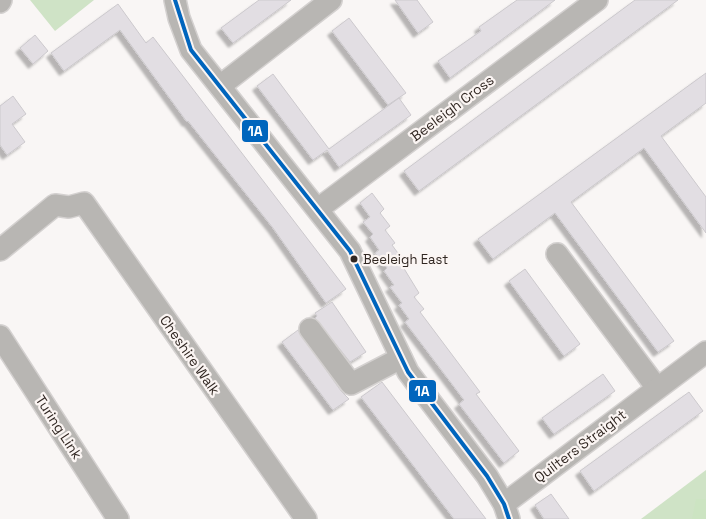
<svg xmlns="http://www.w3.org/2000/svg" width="706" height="519" viewBox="0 0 706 519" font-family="'Space Grotesk',sans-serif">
<defs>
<filter id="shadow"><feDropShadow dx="-4.5" dy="4.5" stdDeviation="1" flood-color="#0004"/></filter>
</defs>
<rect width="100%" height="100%" fill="#f9f6f5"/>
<g fill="#cfe3c6">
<path d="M 30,0 L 94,0 L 55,31 Z"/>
<path d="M 706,470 L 706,519 L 641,519 Z"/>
</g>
<path fill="#cce4c2" d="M 696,499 L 706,499 L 706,519 L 692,519 Z"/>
<g fill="#e2dee3" stroke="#ccc9cd" filter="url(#shadow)">
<path d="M 259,0 L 291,0 L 233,43 L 221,28 Z"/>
<path d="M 395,0 L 417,0 L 433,22 L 418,33 Z"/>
<path d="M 517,0 L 555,0 L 450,78 L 438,61 L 481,31 L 479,27 Z"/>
<path d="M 635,0 L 678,0 L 419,191 L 404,171 Z"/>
<path d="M 118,4 L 146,43 L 153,37 L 346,289 L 326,303 L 273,228 L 188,121 L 187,122 L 120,30 L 64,71 L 51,53 Z"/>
<path d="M 349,18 L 406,93 L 388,105 L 332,31 Z"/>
<path d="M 35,35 L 48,51 L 33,64 L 20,48 Z"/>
<path d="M 706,73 L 706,103 L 661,136 L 706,197 L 706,233 L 644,148 L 571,202 L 674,341 L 658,352 L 555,213 L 493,259 L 478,239 Z"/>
<path d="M 273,74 L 329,149 L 399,98 L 411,115 L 339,167 L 327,150 L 313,160 L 257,86 Z"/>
<path d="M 13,96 L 26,114 L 12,124 L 25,142 L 7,155 L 0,145 L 0,106 Z"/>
<path d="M 372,193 L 384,209 L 380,213 L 390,226 L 385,230 L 395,243 L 392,245 L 403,260 L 400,262 L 419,293 L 414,297 L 424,309 L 420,312 L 480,392 L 476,394 L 519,451 L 504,463 L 459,404 L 464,400 L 405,322 L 409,319 L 399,305 L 402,303 L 390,287 L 394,285 L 384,271 L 387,268 L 375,253 L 379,250 L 370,237 L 373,234 L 363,222 L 370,217 L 360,203 Z"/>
<path d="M 525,269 L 580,344 L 564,356 L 509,281 Z"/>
<path d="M 332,302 L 366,352 L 350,362 L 315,318 L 317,316 L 315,313 Z"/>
<path d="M 298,330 L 341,391 L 349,399 L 333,410 L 282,342 Z"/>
<path d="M 603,374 L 615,391 L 554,434 L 542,418 Z"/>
<path d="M 382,382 L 486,519 L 454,519 L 361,397 Z"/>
<path d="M 689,392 L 703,411 L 594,491 L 580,471 Z"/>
<path d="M 551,494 L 569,519 L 544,519 L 535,505 Z"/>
</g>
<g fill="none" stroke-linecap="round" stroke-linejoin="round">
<defs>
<g id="minor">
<path d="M 175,0 L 179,18 L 191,50 L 350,251 L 408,372 L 487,476 L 504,504 L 509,519"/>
<path d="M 0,2 L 1,0"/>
<path d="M 220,86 L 331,0"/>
<path d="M 318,209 L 597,0"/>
<path d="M 0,250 L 55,205 L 69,207 L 84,203 L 306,519"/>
<path d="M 557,254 L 657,388"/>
<path d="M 310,329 L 351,384 L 401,358"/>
<path d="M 0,336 L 118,519"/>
<path d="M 504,504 L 706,352"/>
</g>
</defs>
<use href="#minor" stroke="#d4d1d0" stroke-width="24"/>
<use href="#minor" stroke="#b8b6b3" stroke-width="21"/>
<defs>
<path id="bus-1" d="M 175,0 L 191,50 L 350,251 L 408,372 L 487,476 L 504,504 L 509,519"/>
</defs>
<use href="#bus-1" stroke="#fbf5f3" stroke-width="8"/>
<use href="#bus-1" stroke="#0065bd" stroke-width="4"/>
</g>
<circle fill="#302621" stroke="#fbf5f3" stroke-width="2" cx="354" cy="259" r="4.5"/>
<g text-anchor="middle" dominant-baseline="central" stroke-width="4.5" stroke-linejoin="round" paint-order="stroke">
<g font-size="13" fill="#302621" stroke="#fbf5f3" text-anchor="start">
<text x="363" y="259">Beeleigh East</text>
</g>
<g font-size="14" fill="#302621" stroke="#fbf5f3">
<text transform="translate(452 108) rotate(-37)">Beeleigh Cross</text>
<text transform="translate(190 355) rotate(55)">Cheshire Walk</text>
<text transform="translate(59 427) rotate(57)">Turing Link</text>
<text transform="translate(580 446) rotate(-37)">Quilters Straight</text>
</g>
</g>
<g stroke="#fbf5f3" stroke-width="2">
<rect x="241" y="119" width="28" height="24" rx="5" fill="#0065bd"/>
<rect x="408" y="379" width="29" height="24" rx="5" fill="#0065bd"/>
</g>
<g font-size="14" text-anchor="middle" font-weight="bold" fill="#fff">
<text x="255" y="136">1A</text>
<text x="422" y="396">1A</text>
</g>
</svg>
